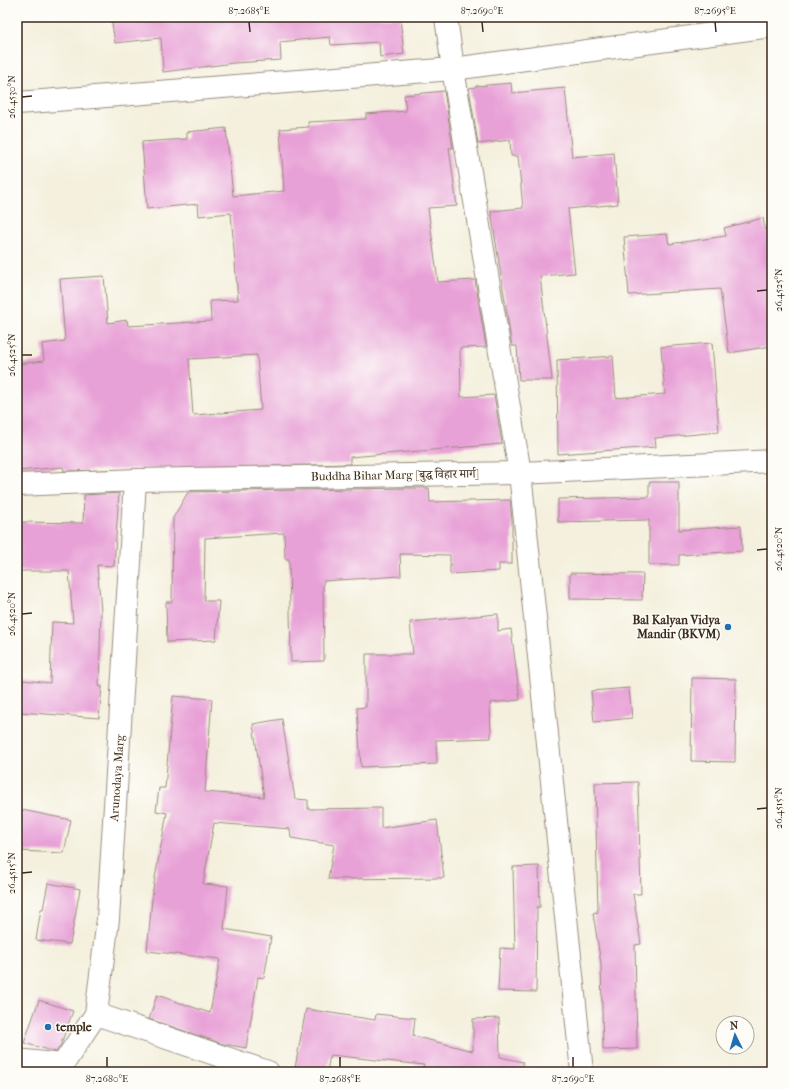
<svg xmlns="http://www.w3.org/2000/svg" width="789" height="1089" viewBox="0 0 789 1089" font-family="'IM FELL French Canon','Noto Serif Devanagari',serif">
<rect width="100%" height="100%" fill="#fdfcf7"/>
<filter id="ink" filterUnits="userSpaceOnUse"><feTurbulence type="fractalNoise" baseFrequency=".025" numOctaves="2"/><feDisplacementMap in="SourceGraphic" scale="8" xChannelSelector="R" yChannelSelector="G"/><feConvolveMatrix kernelMatrix="1 2 1 2 8 2 1 2 1" color-interpolation-filters="sRGB"/></filter>
<filter id="wash" filterUnits="userSpaceOnUse"><feTurbulence type="fractalNoise" baseFrequency=".012" numOctaves="4" result="noise"/><feDisplacementMap in="SourceGraphic" scale="16" xChannelSelector="R" yChannelSelector="G"/><feGaussianBlur stdDeviation="0.9" result="paint"/><feColorMatrix in="noise" values="0 0 0 0 0 0 0 0 0 0 0 0 0 0 0 0 0 1.4 0 .05"/><feComposite in="paint" operator="in"/></filter>
<g filter="url(#wash)">
<rect width="100%" height="100%" fill="#f4f0dd"/>
<g id="blocks">
<g fill="#e8a1d7" fill-rule="evenodd">
<path d="M 111,17 L 400,17 L 404,54 L 380,57 L 379,42 L 331,45 L 330,37 L 280,42 L 281,60 L 234,63 L 163,72 L 161,38 L 115,43 Z"/>
<path d="M 511,83 L 512,93 L 565,88 L 572,157 L 614,153 L 618,204 L 568,209 L 575,273 L 540,276 L 552,380 L 519,380 L 517,346 L 512,346 L 491,211 L 523,208 L 518,156 L 511,156 L 510,140 L 478,144 L 469,88 L 476,87 L 476,86 Z"/>
<path d="M 444,91 L 453,148 L 449,148 L 457,206 L 428,208 L 438,282 L 475,280 L 486,347 L 460,348 L 461,397 L 494,395 L 502,444 L 350,457 L 350,464 L 64,471 L 63,467 L 17,471 L 17,364 L 44,361 L 42,344 L 65,341 L 60,279 L 104,276 L 108,323 L 127,320 L 128,326 L 211,321 L 210,301 L 238,300 L 231,213 L 199,216 L 198,204 L 147,209 L 142,142 L 187,139 L 187,132 L 226,128 L 233,196 L 284,191 L 280,129 L 309,127 L 308,122 L 366,119 L 366,114 L 406,111 L 404,95 ZM 257,355 L 261,410 L 193,415 L 189,359 Z"/>
<path d="M 763,218 L 765,229 L 772,227 L 772,346 L 729,353 L 720,289 L 629,295 L 624,237 L 667,234 L 669,244 L 726,236 L 724,228 Z"/>
<path d="M 712,343 L 719,432 L 655,438 L 656,447 L 558,454 L 557,360 L 613,356 L 616,398 L 665,394 L 661,347 Z"/>
<path d="M 649,482 L 679,482 L 679,530 L 741,526 L 742,551 L 679,555 L 679,565 L 649,565 L 649,520 L 558,522 L 558,499 L 649,497 Z"/>
<path d="M 405,488 L 429,488 L 430,502 L 510,500 L 512,520 L 512,564 L 499,564 L 499,571 L 450,574 L 450,555 L 400,554 L 401,576 L 323,581 L 324,661 L 291,662 L 289,559 L 285,559 L 284,533 L 205,538 L 204,601 L 219,601 L 216,640 L 167,642 L 166,602 L 172,602 L 173,518 L 188,492 Z"/>
<path d="M 119,493 L 114,566 L 97,565 L 101,611 L 99,686 L 102,687 L 99,718 L 19,712 L 23,680 L 50,683 L 52,622 L 73,623 L 69,571 L 17,571 L 17,522 L 83,523 L 84,495 Z"/>
<path d="M 570,573 L 643,574 L 642,600 L 570,599 Z"/>
<path d="M 498,614 L 498,631 L 511,629 L 520,700 L 490,703 L 491,738 L 436,740 L 437,764 L 361,767 L 357,708 L 366,707 L 366,654 L 413,654 L 410,622 Z"/>
<path d="M 692,678 L 736,679 L 735,762 L 691,761 Z"/>
<path d="M 629,688 L 632,718 L 594,722 L 591,691 Z"/>
<path d="M 173,696 L 212,699 L 205,792 L 264,797 L 253,724 L 282,719 L 295,799 L 308,800 L 308,809 L 381,808 L 381,828 L 437,820 L 444,878 L 328,879 L 334,845 L 291,838 L 290,829 L 214,823 L 203,884 L 228,886 L 224,929 L 271,937 L 264,978 L 258,977 L 246,1048 L 223,1044 L 149,1019 L 157,995 L 210,1013 L 220,959 L 147,951 L 153,889 L 167,813 L 156,811 L 159,788 L 165,788 Z"/>
<path d="M 638,782 L 641,894 L 633,894 L 641,944 L 635,945 L 637,1049 L 603,1050 L 601,964 L 593,913 L 598,912 L 595,783 Z"/>
<path d="M 17,809 L 71,820 L 64,853 L 17,851 Z"/>
<path d="M 539,866 L 540,907 L 537,907 L 536,992 L 498,991 L 500,948 L 515,949 L 513,867 Z"/>
<path d="M 48,883 L 80,889 L 70,944 L 36,940 L 41,909 L 43,909 Z"/>
<path d="M 39,1000 L 73,1011 L 61,1044 L 56,1052 L 24,1043 Z"/>
<path d="M 306,1009 L 375,1020 L 376,1014 L 415,1018 L 413,1036 L 473,1051 L 473,1019 L 499,1018 L 500,1057 L 523,1062 L 522,1072 L 422,1072 L 424,1065 L 330,1055 L 327,1072 L 295,1068 Z"/>
</g>
</g>
</g>
<g filter="url(#ink)">
<use href="#blocks" fill-opacity="0" stroke="#988d7e" stroke-width="1"/>
<g fill="none" stroke-linecap="round" stroke-linejoin="round">
<defs>
<g id="minor">
<path d="M 446,17 L 453,69 L 520,473 L 582,1072"/>
<path d="M 17,103 L 453,69 L 772,26"/>
<path d="M 17,485 L 138,480 L 520,473 L 772,461"/>
<path d="M 96,1014 L 268,1072"/>
<path d="M 17,1060 L 62,1065"/>
<path d="M 58,1072 L 96,1014 L 108,919 L 135,481"/>
</g>
</defs>
<use href="#minor" stroke="#988d7e" stroke-width="24"/>
<use href="#minor" stroke="#fff" stroke-width="22"/>
</g>
</g>
<path fill="none" stroke="#3b2a1e" stroke-width="1.5" d="M 249,22 L 250,32M 482,22 L 483,32M 715,22 L 716,32M 22,97 L 32,96M 757,291 L 767,290M 22,355 L 32,355M 757,550 L 767,549M 22,614 L 32,613M 757,809 L 767,808M 22,873 L 32,872M 107,1057 L 107,1067M 340,1057 L 340,1067M 573,1057 L 573,1067"/>
<g fill="#1f6fb2" stroke="#fdfcf7" stroke-width="1.5">
<circle cx="728" cy="627" r="4"/>
<circle cx="48" cy="1027" r="4"/>
</g>
<g text-anchor="middle" dominant-baseline="central" stroke-width="3" stroke-linejoin="round" paint-order="stroke">
<g font-size="12" fill="#3b2a1e" stroke="#fdfcf7">
<text transform="translate(395 475) rotate(-1)">Buddha Bihar Marg [बुद्ध विहार मार्ग]</text>
<text transform="translate(117 778) rotate(-86)">Arunodaya Marg</text>
</g>
<g font-size="12" font-weight="bold" fill="#3b2a1e" stroke="#fdfcf7" text-anchor="end">
<text x="720" y="620">Bal Kalyan Vidya<tspan x="720" dy="14">Mandir (BKVM)</tspan></text>
<text x="56" y="1027" text-anchor="start">temple</text>
</g>
</g>
<rect width="789" height="1089" fill="none" stroke="#fdfcf7" stroke-width="44"/>
<g transform="translate(735 1035) rotate(355)"><circle r="19" fill="#fdfcf7" stroke="#afa8a0"/>
<path d="M0-3L7 15L0 10L-7 15Z" fill="#1f6fb2"/>
<text y="-6" font-size="11" font-weight="bold" text-anchor="middle" fill="#3b2a1e">N</text>
</g>
<rect x="22" y="22" width="745" height="1045" fill="none" stroke="#3b2a1e" stroke-width="1.5"/>
<g font-size="10" text-anchor="middle" fill="#3b2a1e">
<text x="249" y="14">87.2685°E</text>
<text x="482" y="14">87.2690°E</text>
<text x="715" y="14">87.2695°E</text>
<text transform="translate(11 97) rotate(-90)" y="4">26.4530°N</text>
<text transform="translate(778 290) rotate(-90)" y="4">26.4525°N</text>
<text transform="translate(11 355) rotate(-90)" y="4">26.4525°N</text>
<text transform="translate(778 549) rotate(-90)" y="4">26.4520°N</text>
<text transform="translate(11 614) rotate(-90)" y="4">26.4520°N</text>
<text transform="translate(778 808) rotate(-90)" y="4">26.4515°N</text>
<text transform="translate(11 873) rotate(-90)" y="4">26.4515°N</text>
<text x="107" y="1082">87.2680°E</text>
<text x="340" y="1082">87.2685°E</text>
<text x="573" y="1082">87.2690°E</text>
</g>
</svg>
